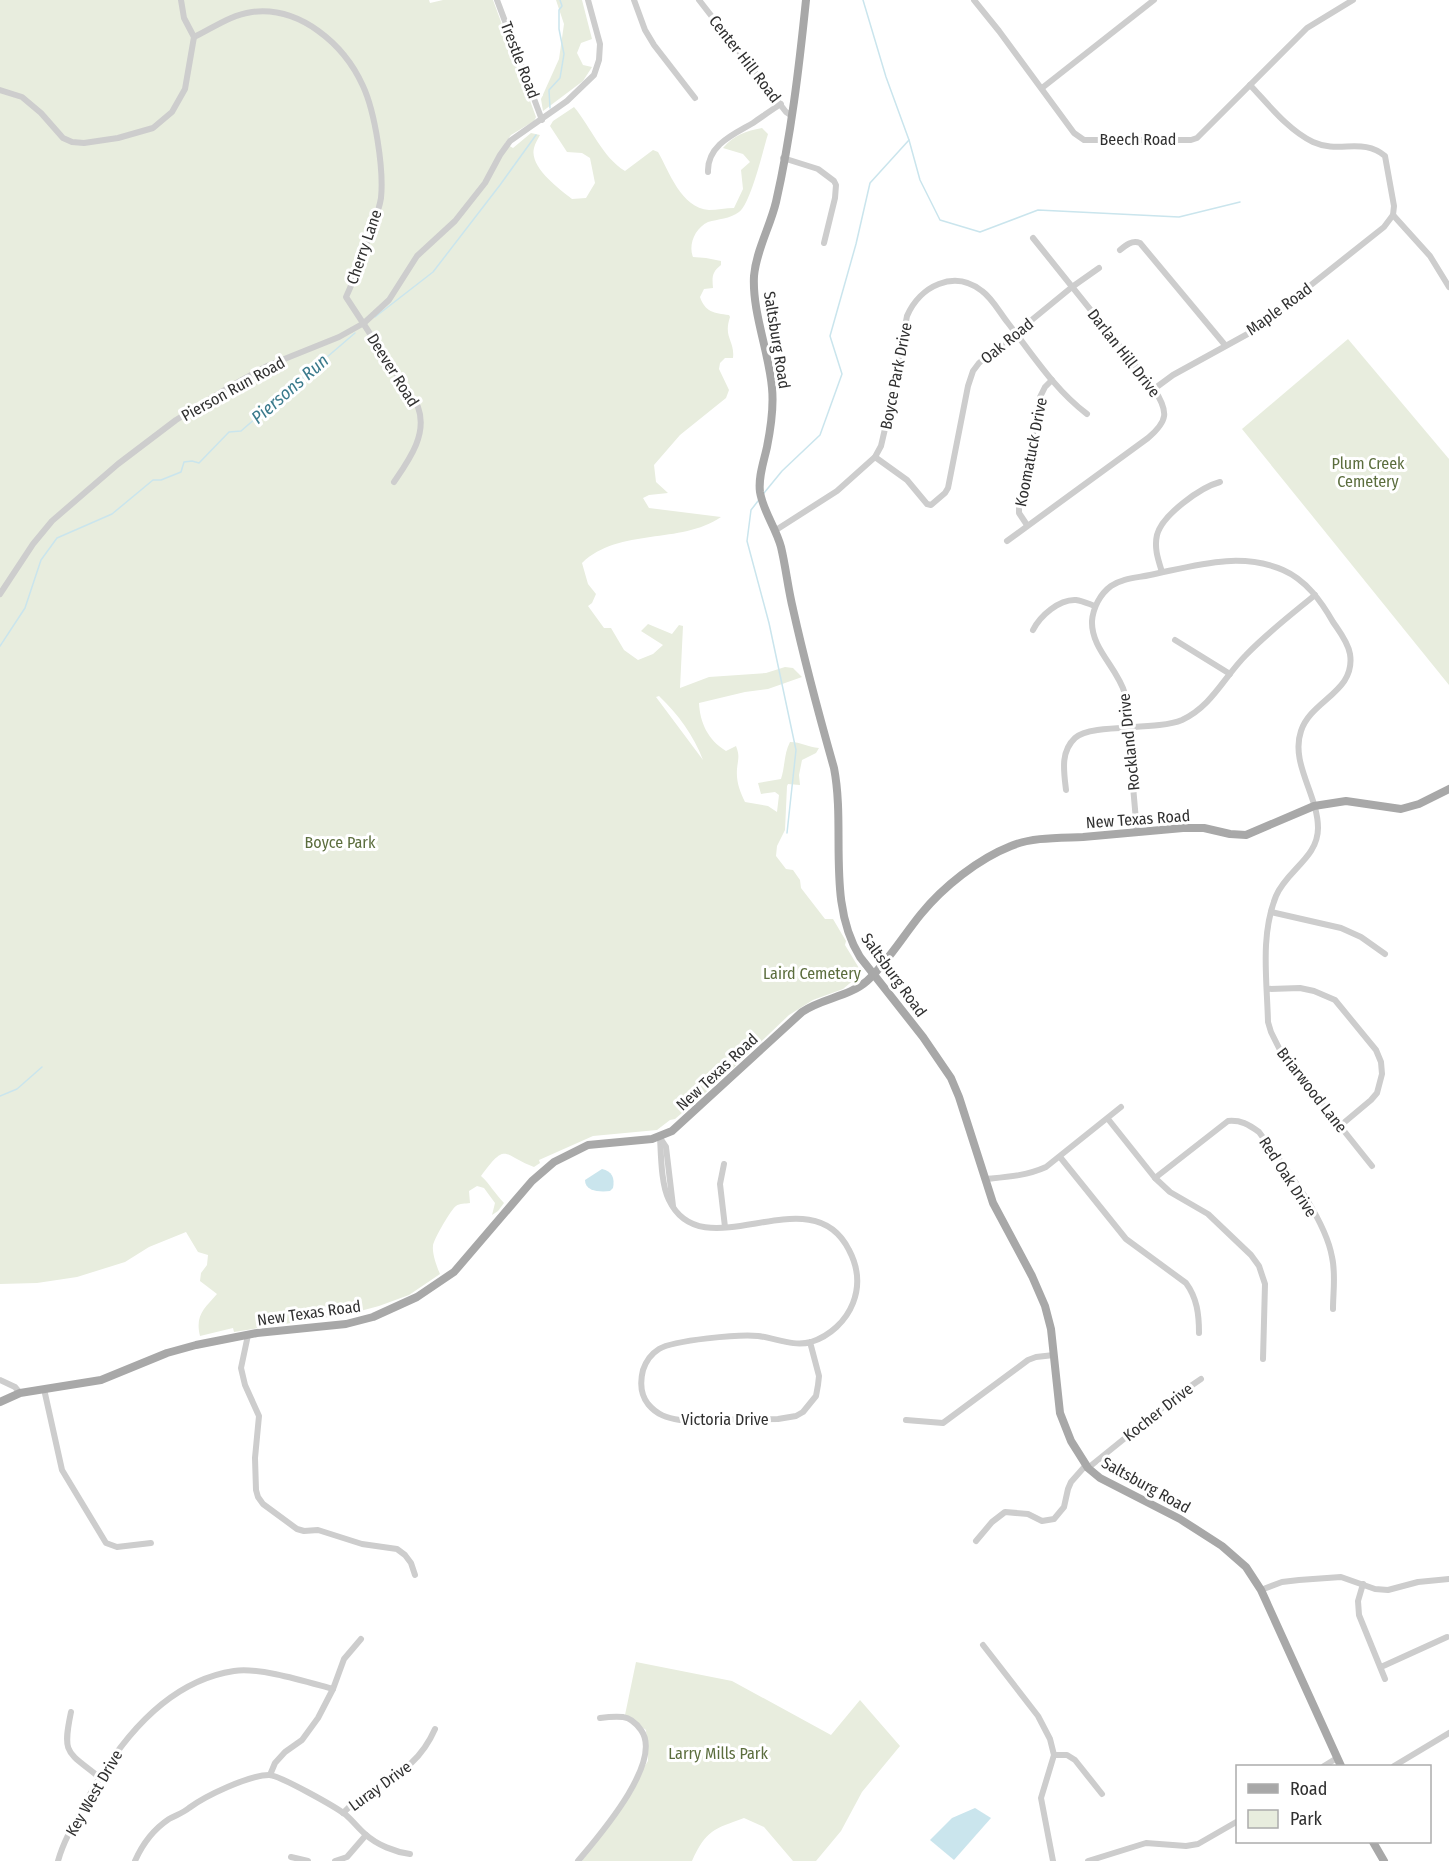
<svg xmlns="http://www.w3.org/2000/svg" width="1449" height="1861" viewBox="0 0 1449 1861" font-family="'Fira Sans Condensed',sans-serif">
<rect width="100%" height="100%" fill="#fff"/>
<g fill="#e8edde" fill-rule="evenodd">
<path d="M 0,0 L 429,0 L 430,3 L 443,0 L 493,0 L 536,117 L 534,121 L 511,135 L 505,143 L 513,148 L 531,133 L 540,135 C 538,139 535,143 534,148 C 529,167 559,189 572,199 L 586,198 L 595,183 L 590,158 L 582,153 L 567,152 L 550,126 L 553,121 L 574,107 C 591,127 602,157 625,171 L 653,150 L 658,152 C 669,171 681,208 709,210 C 717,210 726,208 734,208 L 743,189 L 741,170 L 750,162 L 743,154 L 723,148 C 734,135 746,131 762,128 L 768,134 C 763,150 751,203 739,212 C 730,219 718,219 708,222 C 695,228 688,245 693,257 L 706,258 L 721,261 L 721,265 C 712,272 712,277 713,288 L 704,289 L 700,297 C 705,312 714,313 729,315 L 730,317 C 723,338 735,340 733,358 L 725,358 L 720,363 L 719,369 L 729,390 L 726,398 L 680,435 L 654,465 L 656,482 L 668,493 L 649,495 L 643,498 L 649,508 L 721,517 C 680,545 620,527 582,563 L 588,584 L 596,594 L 592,603 L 588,606 L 604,628 L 611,628 L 624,650 L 638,660 L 653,654 L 663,645 L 641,631 L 648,624 L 672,634 L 679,625 L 683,626 L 680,688 L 709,677 L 766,673 L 785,667 L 793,668 L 802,677 L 768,689 L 745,692 L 699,703 C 700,723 708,740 726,751 L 736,746 C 740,756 738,759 737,769 C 736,782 740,791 745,802 L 768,806 L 777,812 L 779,795 L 775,792 L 761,794 L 758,783 L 781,779 C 785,767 784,753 790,742 C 801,742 808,747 819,748 L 816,753 L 802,760 L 799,775 L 800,785 L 788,784 L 787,786 L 785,830 L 777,846 L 776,856 L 786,869 L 793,870 L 800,880 L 801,888 L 825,919 L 833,919 L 846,941 L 845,945 L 862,973 L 843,989 L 813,1000 L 789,1015 L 728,1073 L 675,1119 L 670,1120 L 657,1130 L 593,1136 L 539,1160 L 540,1163 L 534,1167 C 502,1155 507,1141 481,1176 C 490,1184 495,1194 504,1203 L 498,1211 L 492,1215 L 495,1203 L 484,1188 L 477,1186 L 469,1191 L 470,1203 C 465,1204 460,1203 456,1206 C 452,1208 433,1240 433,1246 C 432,1254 437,1267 440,1274 L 409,1295 L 379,1306 L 349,1314 L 234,1332 L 233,1328 L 200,1336 C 195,1315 204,1309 217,1294 L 200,1281 L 201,1273 L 207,1265 L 208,1255 L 198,1252 L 186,1232 L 149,1247 L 125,1262 L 77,1277 L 37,1283 L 0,1284 ZM 659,696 C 678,714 694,736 703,760 L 656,697 Z"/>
<path d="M 556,0 L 582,0 L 592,39 L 581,43 L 577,53 L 583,65 L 592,67 L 583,81 L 543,111 L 541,99 L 559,59 L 564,24 Z"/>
<path d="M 1348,339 L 1449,459 L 1449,685 L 1242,429 Z"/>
<path d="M 636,1662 L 732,1681 L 831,1735 L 860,1700 L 900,1746 L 862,1792 L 841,1831 L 816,1861 L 793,1861 L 764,1827 L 744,1818 C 714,1829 706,1830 692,1861 L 582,1861 L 648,1761 L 646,1730 L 625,1715 Z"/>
</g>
<g fill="#cae5ed">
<path d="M 602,1169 C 612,1171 615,1178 613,1188 L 610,1191 C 601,1192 585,1192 585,1180 Z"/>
<path d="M 975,1808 L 991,1818 L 954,1860 L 930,1840 L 952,1818 Z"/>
</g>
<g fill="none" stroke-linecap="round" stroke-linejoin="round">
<g stroke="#cae5ed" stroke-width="1.5">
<path d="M 863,0 L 886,77 L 909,140 L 920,180 L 940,220 L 980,232 L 1038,210 L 1179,217 L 1240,202"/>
<path d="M 550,108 L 549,90 L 560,78 L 564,54 L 559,29 L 559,10 L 562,6 L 560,0"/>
<path d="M 375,317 L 433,272 L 500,185 L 536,135"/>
<path d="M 764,493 L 782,471 L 820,435 L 842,374 L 830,336 L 856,244 L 870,183 L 909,140"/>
<path d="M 758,501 L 751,510 L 747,541 L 769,623 L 796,750 L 787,833"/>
<path d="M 0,646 L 25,608 L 41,560 L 57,538 L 112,514 L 153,480 L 161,480 L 181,472 L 184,462 L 192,461 L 199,463 L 229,432 L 241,431 L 355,333"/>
<path d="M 0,1096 L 17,1089 L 42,1067"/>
</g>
<g stroke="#cdcdcd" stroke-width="6">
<path d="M 497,0 L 542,120"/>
<path d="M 634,0 L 645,30 L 654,45 L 695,98"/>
<path d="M 699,0 L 786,112 L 792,116"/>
<path d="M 974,0 L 999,31 L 1074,133 L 1084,140 L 1191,140 L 1197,138 L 1307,28 L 1353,0"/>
<path d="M 194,37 C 213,28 230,15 252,12 C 300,6 344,44 363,86 C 375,112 384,169 381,198 C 379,211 373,224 369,237 C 362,257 355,278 346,297 L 418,407 C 428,434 409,460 394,482"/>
<path d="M 1042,88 L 1154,0"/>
<path d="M 0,90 L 22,97 L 41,113 L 63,138 L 72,142 L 84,143 L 118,138 L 153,128 L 172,112 L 185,89 L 194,37 L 184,18 L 181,0"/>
<path d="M 783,158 L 818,169 L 834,181 L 836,185 L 835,198 L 824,243"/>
<path d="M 708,172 C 707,145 734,134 753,123 C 762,117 771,110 781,104"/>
<path d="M 1393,215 L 1430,256 L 1449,287"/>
<path d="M 1120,250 C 1126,245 1132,240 1140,243 L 1225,345"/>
<path d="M 1154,389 L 1173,375 L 1253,331 L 1384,227 L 1393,215 L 1394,206 L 1385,156 C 1363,137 1339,154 1313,142 C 1288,130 1268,104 1250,85"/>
<path d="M 875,457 L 907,480 L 927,504 L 931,505 L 945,493 L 948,488 L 968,386 L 973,371 L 979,363 L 1072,287 L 1099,268"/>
<path d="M 1027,525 L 1019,513 L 1019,507 L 1040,397 L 1045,387 L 1052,380"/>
<path d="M 776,530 L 837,491 L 875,457 L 881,446 L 888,416 L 907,316 C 920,286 954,269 982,291 C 992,298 1000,313 1008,323 C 1032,354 1055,390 1087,414"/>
<path d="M 1007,541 L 1148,438 C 1168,421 1169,412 1154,389 L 1033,238"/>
<path d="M 1162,572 C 1158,559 1154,548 1157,535 C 1162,515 1201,487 1220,482"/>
<path d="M 0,594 L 33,544 L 52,521 L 118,464 L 176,420 L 231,386 L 267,366 L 339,337 L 364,323 L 389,300 L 417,256 L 455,221 L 485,183 L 500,155 L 510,141 L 567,101 L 594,75 L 599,60 L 600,44 L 588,0"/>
<path d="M 1033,630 C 1040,616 1059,599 1076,600 C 1083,601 1089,604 1095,606"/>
<path d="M 1175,640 L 1230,674"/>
<path d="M 1066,790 C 1064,772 1060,752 1075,738 C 1091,723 1156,731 1182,720 C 1212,706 1224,677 1246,655 C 1267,633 1292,614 1315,595"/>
<path d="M 1137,832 L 1125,694 C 1118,668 1091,649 1092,621 C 1093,608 1100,594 1111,586 C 1123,578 1136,578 1150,575 C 1194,566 1239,551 1283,570 C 1306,580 1321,601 1333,622 C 1339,631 1348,642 1350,654 C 1356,692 1311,700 1301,731 C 1290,763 1318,795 1318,828 C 1318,858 1287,870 1276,896 C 1260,936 1267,980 1268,1022 L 1271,1032 L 1281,1052 L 1372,1166"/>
<path d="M 1271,912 L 1341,928 L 1361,937 L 1385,954"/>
<path d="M 1267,989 L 1300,988 L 1314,991 L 1335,1000 L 1376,1050 L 1381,1062 L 1382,1074 L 1377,1093 L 1371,1100 L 1340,1126"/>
<path d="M 1108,1119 L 1155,1178 L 1170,1192 L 1208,1214 L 1251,1255 L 1259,1266 L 1265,1284 L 1263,1359"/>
<path d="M 660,1137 C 661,1154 661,1185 669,1200 C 703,1272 811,1173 849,1250 C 858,1267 860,1285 853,1303 C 846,1321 830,1336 811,1342 C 793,1347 776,1338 758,1336 C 740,1334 674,1340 659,1349 C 651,1354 646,1361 643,1370 C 640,1382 641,1395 648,1404 C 657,1415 667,1418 680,1420 L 778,1419 L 796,1416 L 803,1412 L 816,1396 L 818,1385 L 819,1376 L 810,1342"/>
<path d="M 660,1138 L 666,1147 L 673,1206"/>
<path d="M 1060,1157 L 1126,1239 L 1186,1283 C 1197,1298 1199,1314 1199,1333"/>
<path d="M 724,1164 L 720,1184 L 725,1227"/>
<path d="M 1155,1178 L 1228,1121 C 1241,1120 1248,1124 1259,1132 C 1283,1165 1325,1217 1332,1257 C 1336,1274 1333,1292 1333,1309"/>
<path d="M 985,1179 C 1006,1177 1026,1176 1046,1167 L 1121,1107"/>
<path d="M 248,1335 L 241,1368 L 245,1385 L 259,1416 L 255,1458 L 256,1490 L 258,1497 L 263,1504 L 297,1529 L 304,1531 L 318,1530 L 362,1544 L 397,1549 L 405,1555 L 411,1563 L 415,1575"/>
<path d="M 0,1380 L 15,1387 L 20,1393"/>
<path d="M 44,1389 L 62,1470 L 106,1543 L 117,1547 L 151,1543"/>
<path d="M 906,1420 L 943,1423 L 1028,1360 L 1036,1357 L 1054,1355"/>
<path d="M 1088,1468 L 1182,1392 L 1201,1379"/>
<path d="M 976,1541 L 992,1522 L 1005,1512 L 1028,1514 L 1042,1521 L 1054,1519 L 1064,1507 L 1068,1489 L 1071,1482 L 1086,1465"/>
<path d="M 1363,1584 L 1358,1601 L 1359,1615 L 1385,1679"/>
<path d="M 1261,1590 L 1282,1582 L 1299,1580 L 1341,1577 L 1375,1589 L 1388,1590 L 1418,1582 L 1449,1579"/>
<path d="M 983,1645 L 1038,1716 L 1050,1739 L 1054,1755 L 1041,1798 L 1053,1861"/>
<path d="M 1381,1667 L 1447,1637"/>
<path d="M 71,1712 C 62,1755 67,1751 99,1777"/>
<path d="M 1054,1755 L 1067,1755 L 1075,1760 L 1102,1794"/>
<path d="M 1324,1766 L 1337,1758"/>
<path d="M 1394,1766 L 1449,1733"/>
<path d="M 270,1775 L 275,1763 L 285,1752 L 302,1740 L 318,1718 L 333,1689 L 344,1659 L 361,1639"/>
<path d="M 343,1813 C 376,1778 413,1779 435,1729"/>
<path d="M 291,1857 L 308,1861"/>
<path d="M 58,1861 C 63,1843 72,1827 81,1811 C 112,1751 161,1682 234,1671 C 260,1667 307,1682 333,1689"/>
<path d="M 135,1861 C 142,1845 154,1829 169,1819 C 176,1815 183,1813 189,1808 C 205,1796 249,1775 269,1775 C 279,1775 336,1807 346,1815 C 353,1821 358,1828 365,1834 C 377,1845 395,1852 410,1854"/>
<path d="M 335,1861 L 347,1857 L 366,1835"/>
<path d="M 578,1861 C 598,1837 664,1762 641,1730 C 636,1723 631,1718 623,1717 C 615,1716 607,1717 600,1718"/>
<path d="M 1088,1861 L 1146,1843 L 1186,1846 L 1198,1844 L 1238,1821"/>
</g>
<g stroke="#a8a8a8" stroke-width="8">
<path d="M 806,0 C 799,68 791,136 776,202 C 770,227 756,251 754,276 C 752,312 769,352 772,388 C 774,408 771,427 767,447 C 764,461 758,477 760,492 C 763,511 776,528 781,547 C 786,568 788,589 793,609 C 805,663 819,715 834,768 C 846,830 826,902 860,957 L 923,1037 L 951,1078 L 959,1097 L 993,1203 L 1032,1276 L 1045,1306 L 1051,1329 L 1060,1413 L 1071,1441 L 1088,1468 L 1100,1478 L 1180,1519 L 1222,1546 L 1246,1567 L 1261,1590 L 1341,1766"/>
<path d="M 0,1402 L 20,1393 L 101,1380 L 167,1353 L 196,1345 L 257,1333 L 346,1324 L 373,1317 L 417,1297 L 454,1272 L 532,1181 L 554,1162 L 588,1145 L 652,1139 L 672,1131 L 802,1012 C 822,998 849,997 867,981 C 888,962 903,936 921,914 C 943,887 978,859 1011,846 C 1032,837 1060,838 1083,837 C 1116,834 1149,831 1183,828 L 1204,828 L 1230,834 L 1246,835 L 1314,806 L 1346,801 L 1401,809 L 1419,804 L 1449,789"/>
<path d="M 1373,1842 L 1384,1861"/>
</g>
</g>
<g text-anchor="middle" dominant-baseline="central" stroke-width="6" stroke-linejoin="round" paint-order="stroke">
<g font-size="16" fill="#303030" stroke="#fff">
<text transform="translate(745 59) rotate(52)">Center Hill Road</text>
<text transform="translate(520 60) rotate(69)">Trestle Road</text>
<text x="1138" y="139">Beech Road</text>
<text transform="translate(364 247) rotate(-71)">Cherry Lane</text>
<text transform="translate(1279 309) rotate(-36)">Maple Road</text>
<text transform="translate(777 340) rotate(81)">Saltsburg Road</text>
<text transform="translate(1007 341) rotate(-39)">Oak Road</text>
<text transform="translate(1124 353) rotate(52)">Darlan Hill Drive</text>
<text transform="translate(393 370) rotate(58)">Deever Road</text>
<text transform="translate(896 376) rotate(-79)">Boyce Park Drive</text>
<text transform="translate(233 389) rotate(-29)">Pierson Run Road</text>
<text transform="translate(1031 452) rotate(-79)">Koomatuck Drive</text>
<text transform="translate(1129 742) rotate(-96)">Rockland Drive</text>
<text transform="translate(1138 819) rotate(-4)">New Texas Road</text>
<text transform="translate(894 975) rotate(54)">Saltsburg Road</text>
<text transform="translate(717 1072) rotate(-43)">New Texas Road</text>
<text transform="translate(1312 1090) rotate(52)">Briarwood Lane</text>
<text transform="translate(1288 1177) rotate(57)">Red Oak Drive</text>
<text transform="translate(309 1313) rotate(-8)">New Texas Road</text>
<text transform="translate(1158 1412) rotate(-38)">Kocher Drive</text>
<text x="725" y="1419">Victoria Drive</text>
<text transform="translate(1146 1485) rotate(29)">Saltsburg Road</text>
<text transform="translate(380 1786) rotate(-36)">Luray Drive</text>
<text transform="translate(94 1793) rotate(-60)">Key West Drive</text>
</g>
<g font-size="16" fill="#5b6d3d" stroke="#fff">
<text x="1368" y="463">Plum Creek<tspan x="1368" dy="18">Cemetery</tspan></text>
<text x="340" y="842">Boyce Park</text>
<text x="812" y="973">Laird Cemetery</text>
<text x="718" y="1753">Larry Mills Park</text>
</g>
<g font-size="18" font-style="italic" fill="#3b7a8c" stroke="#fff">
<text transform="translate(290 389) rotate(-41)">Piersons Run</text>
</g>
</g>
<rect x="1236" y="1765" width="195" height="78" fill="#ffffff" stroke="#acacac" stroke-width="1.5"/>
<rect x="1248" y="1784" width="30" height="9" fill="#a8a8a8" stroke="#acacac" stroke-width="1.5"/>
<text x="1290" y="1795" font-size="18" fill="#303030">Road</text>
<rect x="1248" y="1810" width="30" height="18" fill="#e8edde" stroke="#acacac" stroke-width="1.5"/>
<text x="1290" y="1825" font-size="18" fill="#303030">Park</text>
</svg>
